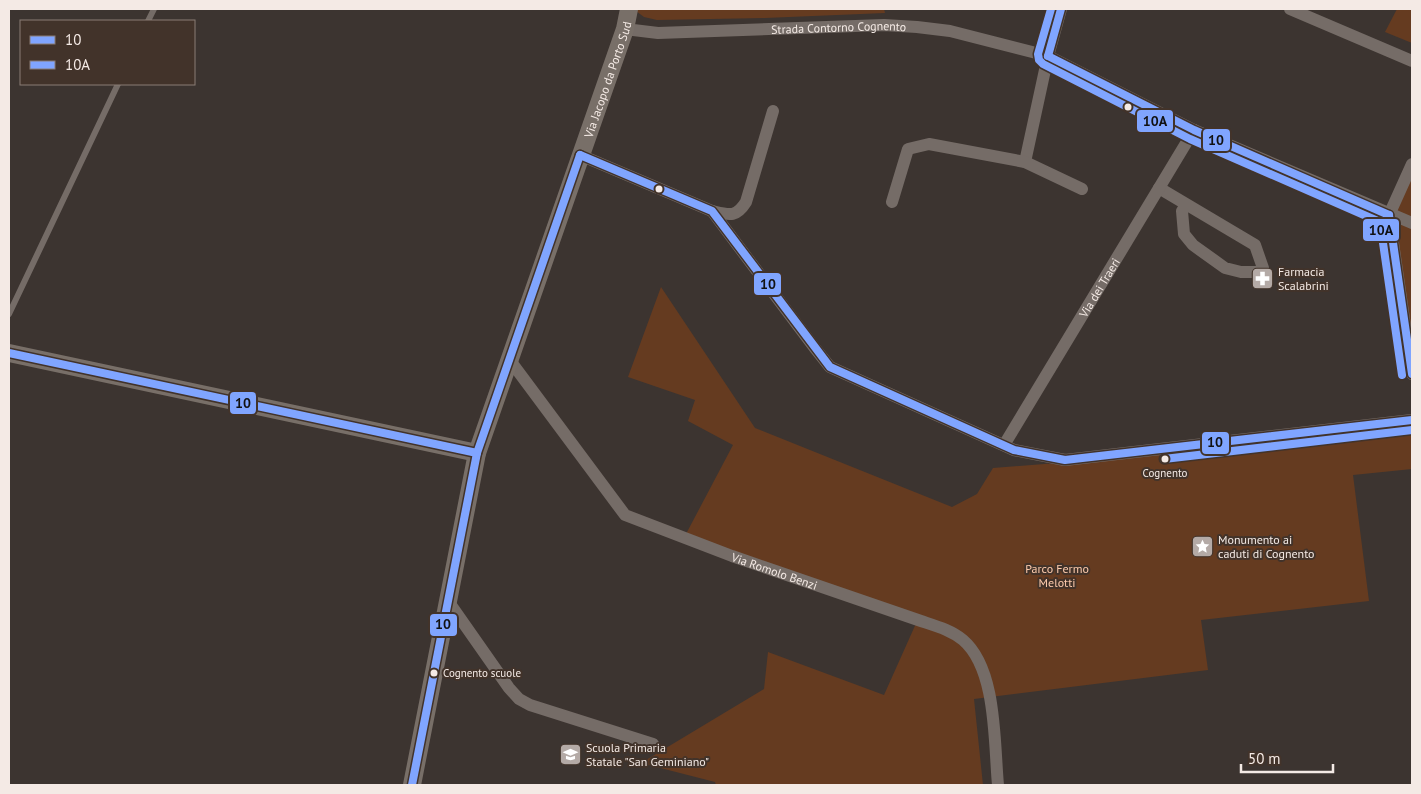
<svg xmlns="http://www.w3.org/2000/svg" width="1421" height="794" viewBox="0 0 1421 794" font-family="'PT Sans',sans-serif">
<rect width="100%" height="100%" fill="#3c3430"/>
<g fill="#653b20">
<path d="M 636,9 L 884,9 L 885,13 L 765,18 L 657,20 L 644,17 L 636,11 Z"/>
<path d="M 1397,9 L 1412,9 L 1412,43 L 1385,32 Z"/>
<path d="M 1412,164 L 1412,361 L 1389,213 Z"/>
<path d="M 661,287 L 755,428 L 952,507 L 977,494 L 993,468 L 1082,461 L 1411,423 L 1412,469 L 1353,475 L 1369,601 L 1201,620 L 1208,670 L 974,699 L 983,785 L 716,785 L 715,782 L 641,763 L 764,689 L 768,652 L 884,695 L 918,619 L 686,534 L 733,445 L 688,421 L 695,400 L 628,377 Z"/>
</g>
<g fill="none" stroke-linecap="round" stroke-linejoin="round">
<g stroke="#756c67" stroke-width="6">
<path d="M 148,21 L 154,9"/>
<path d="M 9,314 L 118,84"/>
</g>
<g stroke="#756c67" stroke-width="12">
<path d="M 1290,9 L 1412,61"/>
<path id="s1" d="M 625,29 L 658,33 L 884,25 L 917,27 L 950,31 L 1048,56 L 1194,130 L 1412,223"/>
<path d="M 580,155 L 712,211 L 814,347 L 830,367 L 1014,450 L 1065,460 L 1412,420"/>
<path d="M 1025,162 L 1048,56 L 1061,9"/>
<path d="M 1159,188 L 1255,245 L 1263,268 L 1260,272 L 1241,272 L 1225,268 L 1193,245 L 1184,234 L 1182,211 L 1186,205"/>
<path d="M 892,202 L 908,149 L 929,144 L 1025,162 L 1082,189"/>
<path d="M 712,211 C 729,215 736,218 746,202 L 773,111"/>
<path d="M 1389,215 L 1412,374"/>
<path d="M 1389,215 L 1412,164"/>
<path id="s2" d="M 509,359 L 625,515 L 732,556 L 921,621 C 936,626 951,630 963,640 C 997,669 994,743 998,785"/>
<path id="s3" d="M 1004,445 L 1194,130"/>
<path d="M 448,601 L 509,688 L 519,699 L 530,705 L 653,744"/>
</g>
<g stroke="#786f68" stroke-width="18">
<path d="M 9,353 L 477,453"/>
<path id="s4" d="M 412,785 L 477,453 L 625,29 L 629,9"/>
</g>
<defs>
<g id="bus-1">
<path d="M 1048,56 L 1194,130 L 1389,215"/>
<path d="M 1048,56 L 1061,9"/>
<path d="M 580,155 L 712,211 L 830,367 L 1014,450 L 1065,460 L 1412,420"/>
<path d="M 1389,215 L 1412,374"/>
<path d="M 9,353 L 477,453"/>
<path d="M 412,785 L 477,453 L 580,155"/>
</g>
<g id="bus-2">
<path d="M 1051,9 L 1038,54 L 1039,60 L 1043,64 L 1190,139 L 1380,222 L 1402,375"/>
<path d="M 1164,459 L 1412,430"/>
</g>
</defs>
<use href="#bus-1" stroke="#42332a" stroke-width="11"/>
<use href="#bus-2" stroke="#42332a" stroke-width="11"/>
<use href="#bus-1" stroke="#80a5ff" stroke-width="8"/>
<use href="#bus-2" stroke="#80a5ff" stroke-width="8"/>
</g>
<defs>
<symbol id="pharmacy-square" viewBox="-11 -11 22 22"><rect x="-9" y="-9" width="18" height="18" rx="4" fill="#b4aaa6" stroke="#42332a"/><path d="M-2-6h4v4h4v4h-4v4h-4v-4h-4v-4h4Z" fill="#fff"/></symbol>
<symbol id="sight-square" viewBox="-11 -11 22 22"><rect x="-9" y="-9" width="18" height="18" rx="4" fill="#b4aaa6" stroke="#42332a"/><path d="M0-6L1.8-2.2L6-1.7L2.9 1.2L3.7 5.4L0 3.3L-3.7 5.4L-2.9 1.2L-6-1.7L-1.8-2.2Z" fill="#fff"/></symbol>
<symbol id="school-square" viewBox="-11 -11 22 22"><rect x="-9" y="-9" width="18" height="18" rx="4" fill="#b4aaa6" stroke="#42332a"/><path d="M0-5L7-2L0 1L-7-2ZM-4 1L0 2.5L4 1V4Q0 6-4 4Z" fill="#fff"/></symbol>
</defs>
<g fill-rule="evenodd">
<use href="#pharmacy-square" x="1250" y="266" width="25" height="25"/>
<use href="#sight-square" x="1190" y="534" width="25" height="25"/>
<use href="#school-square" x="558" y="742" width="25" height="25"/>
</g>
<g fill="#f4eae5" stroke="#42332a" stroke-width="2">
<circle cx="1128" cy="107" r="4.5"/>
<circle cx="659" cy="189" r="4.5"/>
<circle cx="1165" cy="459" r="4.5"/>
<circle cx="434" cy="673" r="4.5"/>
</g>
<g text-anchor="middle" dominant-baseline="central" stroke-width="4" stroke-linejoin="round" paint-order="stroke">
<g font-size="11" fill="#f4eae5" stroke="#42332a">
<text x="1165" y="473">Cognento</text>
<text x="443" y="673" text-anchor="start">Cognento scuole</text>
</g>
<g font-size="12" fill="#f4eae5" stroke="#42332a">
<text stroke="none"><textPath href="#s1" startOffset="214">Strada Contorno Cognento</textPath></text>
<text stroke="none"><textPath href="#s4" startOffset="734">Via Jacopo da Porto Sud</textPath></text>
<text stroke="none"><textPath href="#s3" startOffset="184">Via dei Traeri</textPath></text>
<text stroke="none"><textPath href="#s2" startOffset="354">Via Romolo Benzi</textPath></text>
</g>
<g font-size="12" fill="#f4eae5" stroke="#42332a" text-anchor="start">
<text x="1278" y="271">Farmacia<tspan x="1278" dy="14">Scalabrini</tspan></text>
<text x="1218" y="539">Monumento ai<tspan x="1218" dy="14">caduti di Cognento</tspan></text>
<text x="586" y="747">Scuola Primaria<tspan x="586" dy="14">Statale "San Geminiano"</tspan></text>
</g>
<g font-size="12" fill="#fecbac" stroke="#42332a">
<text x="1057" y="568">Parco Fermo<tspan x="1057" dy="14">Melotti</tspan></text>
</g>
</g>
<g stroke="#42332a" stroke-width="2">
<rect x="1136" y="109" width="38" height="24" rx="5" fill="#80a5ff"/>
<rect x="1202" y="128" width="29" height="24" rx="5" fill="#80a5ff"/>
<rect x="1362" y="218" width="38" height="24" rx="5" fill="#80a5ff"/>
<rect x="753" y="272" width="29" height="24" rx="5" fill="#80a5ff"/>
<rect x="229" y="391" width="28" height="24" rx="5" fill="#80a5ff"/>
<rect x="1201" y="431" width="29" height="24" rx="5" fill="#80a5ff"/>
<rect x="429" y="613" width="29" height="24" rx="5" fill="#80a5ff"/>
</g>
<g font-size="14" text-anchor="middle" font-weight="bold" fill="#111">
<text x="1155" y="126">10A</text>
<text x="1216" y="145">10</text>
<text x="1381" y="235">10A</text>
<text x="768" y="289">10</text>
<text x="243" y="408">10</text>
<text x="1215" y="447">10</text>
<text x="443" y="629">10</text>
</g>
<rect width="1421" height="794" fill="none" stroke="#f4eae5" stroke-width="20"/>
<rect x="20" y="20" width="175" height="65" fill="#42332a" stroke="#897c75"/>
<rect x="30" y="36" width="25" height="8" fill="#80a5ff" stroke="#897c75"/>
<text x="65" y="45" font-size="15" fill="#f4eae5">10</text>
<rect x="30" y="61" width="25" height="8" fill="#80a5ff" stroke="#897c75"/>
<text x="65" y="70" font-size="15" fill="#f4eae5">10A</text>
<path d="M1241 764v8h92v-8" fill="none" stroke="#f4eae5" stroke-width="2.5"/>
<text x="1248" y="764" font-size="15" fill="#f4eae5" stroke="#42332a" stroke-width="4" paint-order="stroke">50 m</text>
</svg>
